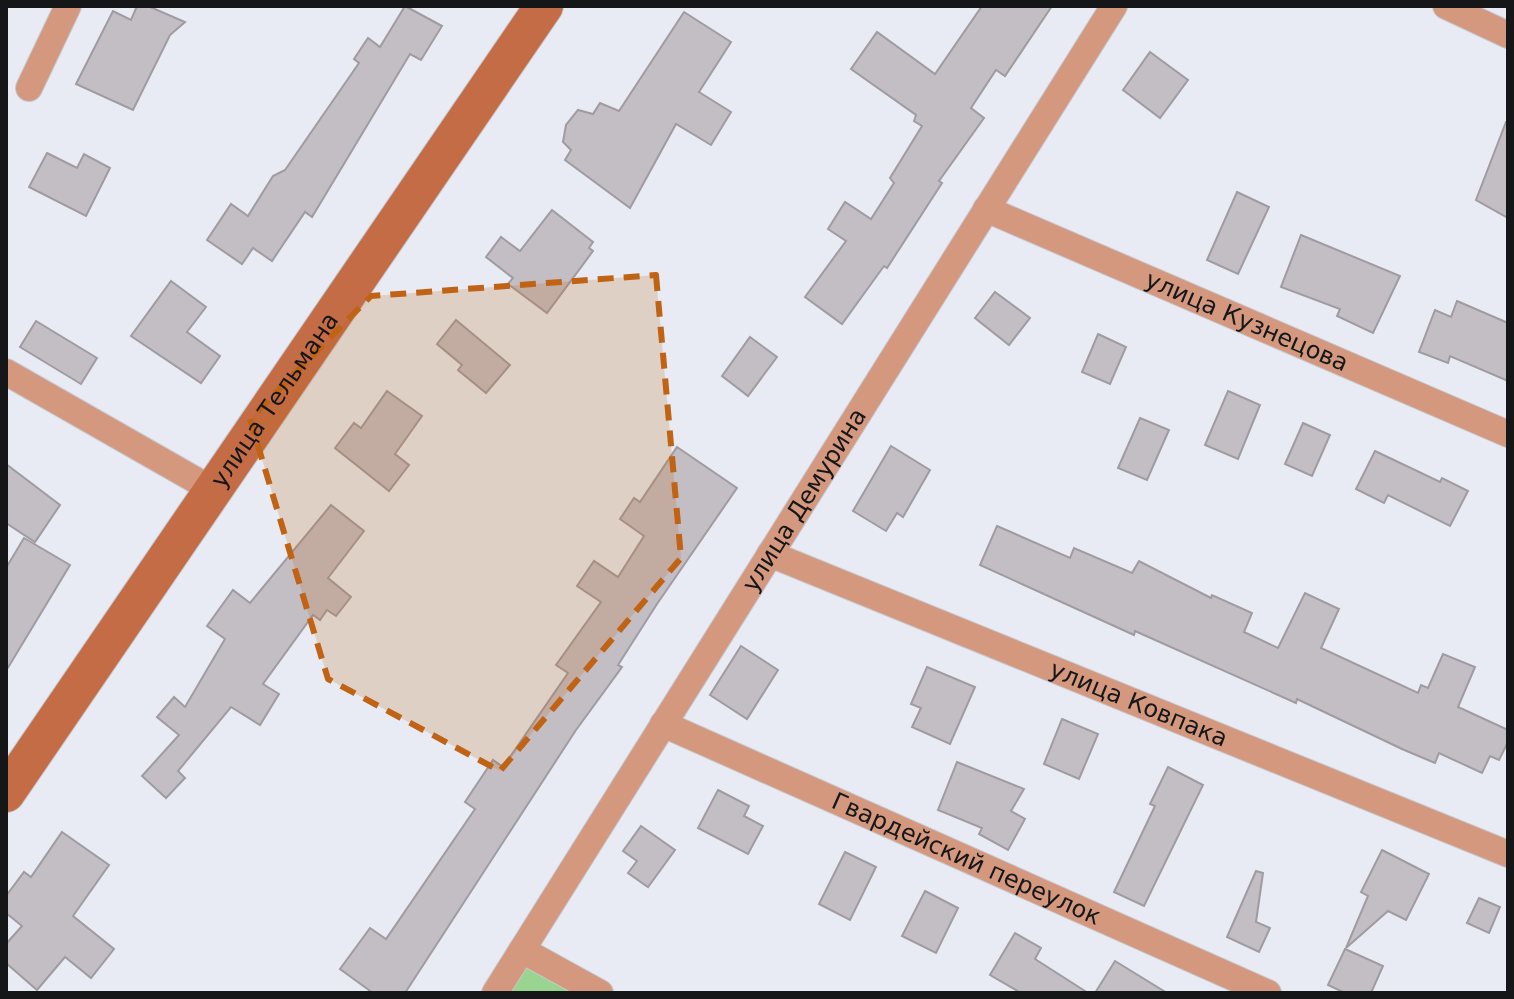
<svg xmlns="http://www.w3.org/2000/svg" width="1514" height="999" viewBox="0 0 1514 999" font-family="'DejaVu Sans',sans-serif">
<rect width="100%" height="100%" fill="#e8ebf3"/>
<path fill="#99d590" d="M 522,950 L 600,993 L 495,993 Z"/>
<g fill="#c3bdc4" stroke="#a09ba1" stroke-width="2">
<path d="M 137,6 L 148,6 L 185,22 L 170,35 L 133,110 L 76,84 L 113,11 L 131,20 Z"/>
<path d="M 405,6 L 442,26 L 421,60 L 410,54 L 312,217 L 305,212 L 272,261 L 253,248 L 242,264 L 207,240 L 231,204 L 248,216 L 273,176 L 285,170 L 359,63 L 354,59 L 368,38 L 380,47 Z"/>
<path d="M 982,6 L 1052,6 L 1005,76 L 996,70 L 971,108 L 984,118 L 939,181 L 942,183 L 887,268 L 884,266 L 842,324 L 805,297 L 846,241 L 828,229 L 845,202 L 871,219 L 894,183 L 890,178 L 922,126 L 914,121 L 916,115 L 851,69 L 877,32 L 935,74 Z"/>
<path d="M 684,12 L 731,42 L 699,92 L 731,112 L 711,145 L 676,124 L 630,208 L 565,160 L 571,150 L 563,142 L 566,125 L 578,110 L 593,114 L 600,103 L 619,111 Z"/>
<path d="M 1150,52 L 1188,80 L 1160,118 L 1123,90 Z"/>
<path d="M 1506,122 L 1508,122 L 1508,218 L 1476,200 Z"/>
<path d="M 47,153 L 77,168 L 84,154 L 110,168 L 86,216 L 29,187 Z"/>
<path d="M 1237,192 L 1269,207 L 1238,274 L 1207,260 Z"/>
<path d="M 552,210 L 593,242 L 589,248 L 593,251 L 547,313 L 508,284 L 513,278 L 486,257 L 501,237 L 520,251 Z"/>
<path d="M 1301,235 L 1400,276 L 1373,333 L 1337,316 L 1340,309 L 1281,287 Z"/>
<path d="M 171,281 L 206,307 L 187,332 L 220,356 L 201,383 L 131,336 Z"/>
<path d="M 995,292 L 1030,318 L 1009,345 L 975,318 Z"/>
<path d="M 1457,301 L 1508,323 L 1508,381 L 1450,356 L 1448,363 L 1419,352 L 1435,310 L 1451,317 Z"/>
<path d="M 456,320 L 510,365 L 486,393 L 458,370 L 462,365 L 437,344 Z"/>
<path d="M 36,321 L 97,358 L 81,384 L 20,347 Z"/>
<path d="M 1098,334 L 1126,347 L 1110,384 L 1082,372 Z"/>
<path d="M 750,337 L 777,357 L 748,396 L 722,376 Z"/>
<path d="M 387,391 L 422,416 L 395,454 L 409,465 L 389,491 L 335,448 L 354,423 L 361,428 Z"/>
<path d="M 1228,391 L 1260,405 L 1238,459 L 1205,445 Z"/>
<path d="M 1140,418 L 1169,430 L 1147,480 L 1118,468 Z"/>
<path d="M 1303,423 L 1330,435 L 1312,476 L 1285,464 Z"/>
<path d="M 891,446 L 930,470 L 903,517 L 897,513 L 886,531 L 853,511 Z"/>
<path d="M 677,447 L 737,488 L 657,604 L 618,665 L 622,667 L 576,730 L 405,993 L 373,993 L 340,969 L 370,928 L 386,939 L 475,809 L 465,802 L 493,760 L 503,767 L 568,673 L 556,665 L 601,602 L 577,586 L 594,561 L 618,577 L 644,536 L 620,519 L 634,498 L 640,502 Z"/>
<path d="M 1375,451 L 1440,482 L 1442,478 L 1468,491 L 1450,526 L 1388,495 L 1384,503 L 1356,489 Z"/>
<path d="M 6,464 L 60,505 L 35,542 L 6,523 Z"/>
<path d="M 331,505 L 364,531 L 328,578 L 351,597 L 336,616 L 327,610 L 320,620 L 313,615 L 263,684 L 279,694 L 260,725 L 231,707 L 178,771 L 185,778 L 166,798 L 142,776 L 179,735 L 157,717 L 174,697 L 185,707 L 225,639 L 207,626 L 233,590 L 250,603 Z"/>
<path d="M 997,526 L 1070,558 L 1074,548 L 1132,573 L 1139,561 L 1211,598 L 1212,595 L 1252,613 L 1244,632 L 1278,648 L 1305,593 L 1339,609 L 1321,648 L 1418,693 L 1421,685 L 1428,688 L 1443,654 L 1475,667 L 1458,707 L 1508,730 L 1508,742 L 1499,760 L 1490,756 L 1482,773 L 1439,753 L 1435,763 L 1402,749 L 1297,699 L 1296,703 L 1135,631 L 1134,635 L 980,565 Z"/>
<path d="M 24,538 L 70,565 L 6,671 L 6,568 Z"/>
<path d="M 741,646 L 778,670 L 747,719 L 710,695 Z"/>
<path d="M 927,667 L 975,687 L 950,744 L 912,727 L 921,708 L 911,704 Z"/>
<path d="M 1062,719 L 1098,734 L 1079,779 L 1044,764 Z"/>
<path d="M 957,762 L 1024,789 L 1011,811 L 1025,819 L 1008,850 L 979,834 L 982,828 L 938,810 Z"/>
<path d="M 1168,767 L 1203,785 L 1144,906 L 1114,892 L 1155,806 L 1150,804 Z"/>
<path d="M 718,790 L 749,806 L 744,816 L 763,826 L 748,854 L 698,828 Z"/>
<path d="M 641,826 L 675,850 L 648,887 L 628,873 L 637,861 L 623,851 Z"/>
<path d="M 62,832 L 109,865 L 73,916 L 114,949 L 91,978 L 65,957 L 37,990 L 6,963 L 6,944 L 22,926 L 6,913 L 6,896 L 24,872 L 31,877 Z"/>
<path d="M 1382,850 L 1429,874 L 1406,920 L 1388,911 L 1346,948 L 1368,896 L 1361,892 Z"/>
<path d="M 845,852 L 876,867 L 850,920 L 819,904 Z"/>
<path d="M 1256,871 L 1263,873 L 1256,922 L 1270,928 L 1259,952 L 1227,937 Z"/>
<path d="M 925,891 L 958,908 L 936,953 L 902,936 Z"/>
<path d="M 1479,898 L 1500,907 L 1489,933 L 1467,923 Z"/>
<path d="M 1015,933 L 1041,948 L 1035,959 L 1088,993 L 1021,993 L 990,975 Z"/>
<path d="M 1345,949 L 1383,966 L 1371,993 L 1345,993 L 1328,985 Z"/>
<path d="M 1115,961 L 1167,993 L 1095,993 Z"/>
</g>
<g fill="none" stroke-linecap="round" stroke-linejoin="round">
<defs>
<g id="street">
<path d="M 1446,6 L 1508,35"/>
<path d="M 29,88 L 68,6"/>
<path id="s1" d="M 986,209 L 1508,434"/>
<path d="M 6,372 L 213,490"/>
<path id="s2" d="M 770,554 L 1508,854"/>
<path id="s3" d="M 663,724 L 1268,993"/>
<path d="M 522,950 L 600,993"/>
<path id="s4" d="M 495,993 L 1114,6"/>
</g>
<g id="secondary">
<path id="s5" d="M 6,793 L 544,6"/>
</g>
</defs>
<use href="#street" stroke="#c6c9d0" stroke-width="28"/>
<use href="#secondary" stroke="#c6c9d0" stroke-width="40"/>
<use href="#street" stroke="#d4987e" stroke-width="26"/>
<use href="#secondary" stroke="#c46c45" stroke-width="38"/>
</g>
<path fill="#c06315" fill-opacity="0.2" stroke="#c06315" stroke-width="6" stroke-dasharray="16 10" stroke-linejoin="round" d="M 656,275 L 681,558 L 500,771 L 328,679 L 250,419 L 371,296 Z"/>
<g text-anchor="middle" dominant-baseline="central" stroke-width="6" stroke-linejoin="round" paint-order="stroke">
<g font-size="24" fill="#141618" stroke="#f6f9fe">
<text stroke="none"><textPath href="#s1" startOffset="284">улица Кузнецова</textPath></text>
<text stroke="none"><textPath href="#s5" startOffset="476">улица Тельмана</textPath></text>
<text stroke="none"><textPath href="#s4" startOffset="582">улица Демурина</textPath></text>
<text stroke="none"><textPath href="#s2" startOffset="398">улица Ковпака</textPath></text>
<text stroke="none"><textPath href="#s3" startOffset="332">Гвардейский переулок</textPath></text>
</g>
</g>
<rect width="1514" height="999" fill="none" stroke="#141618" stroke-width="16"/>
</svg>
